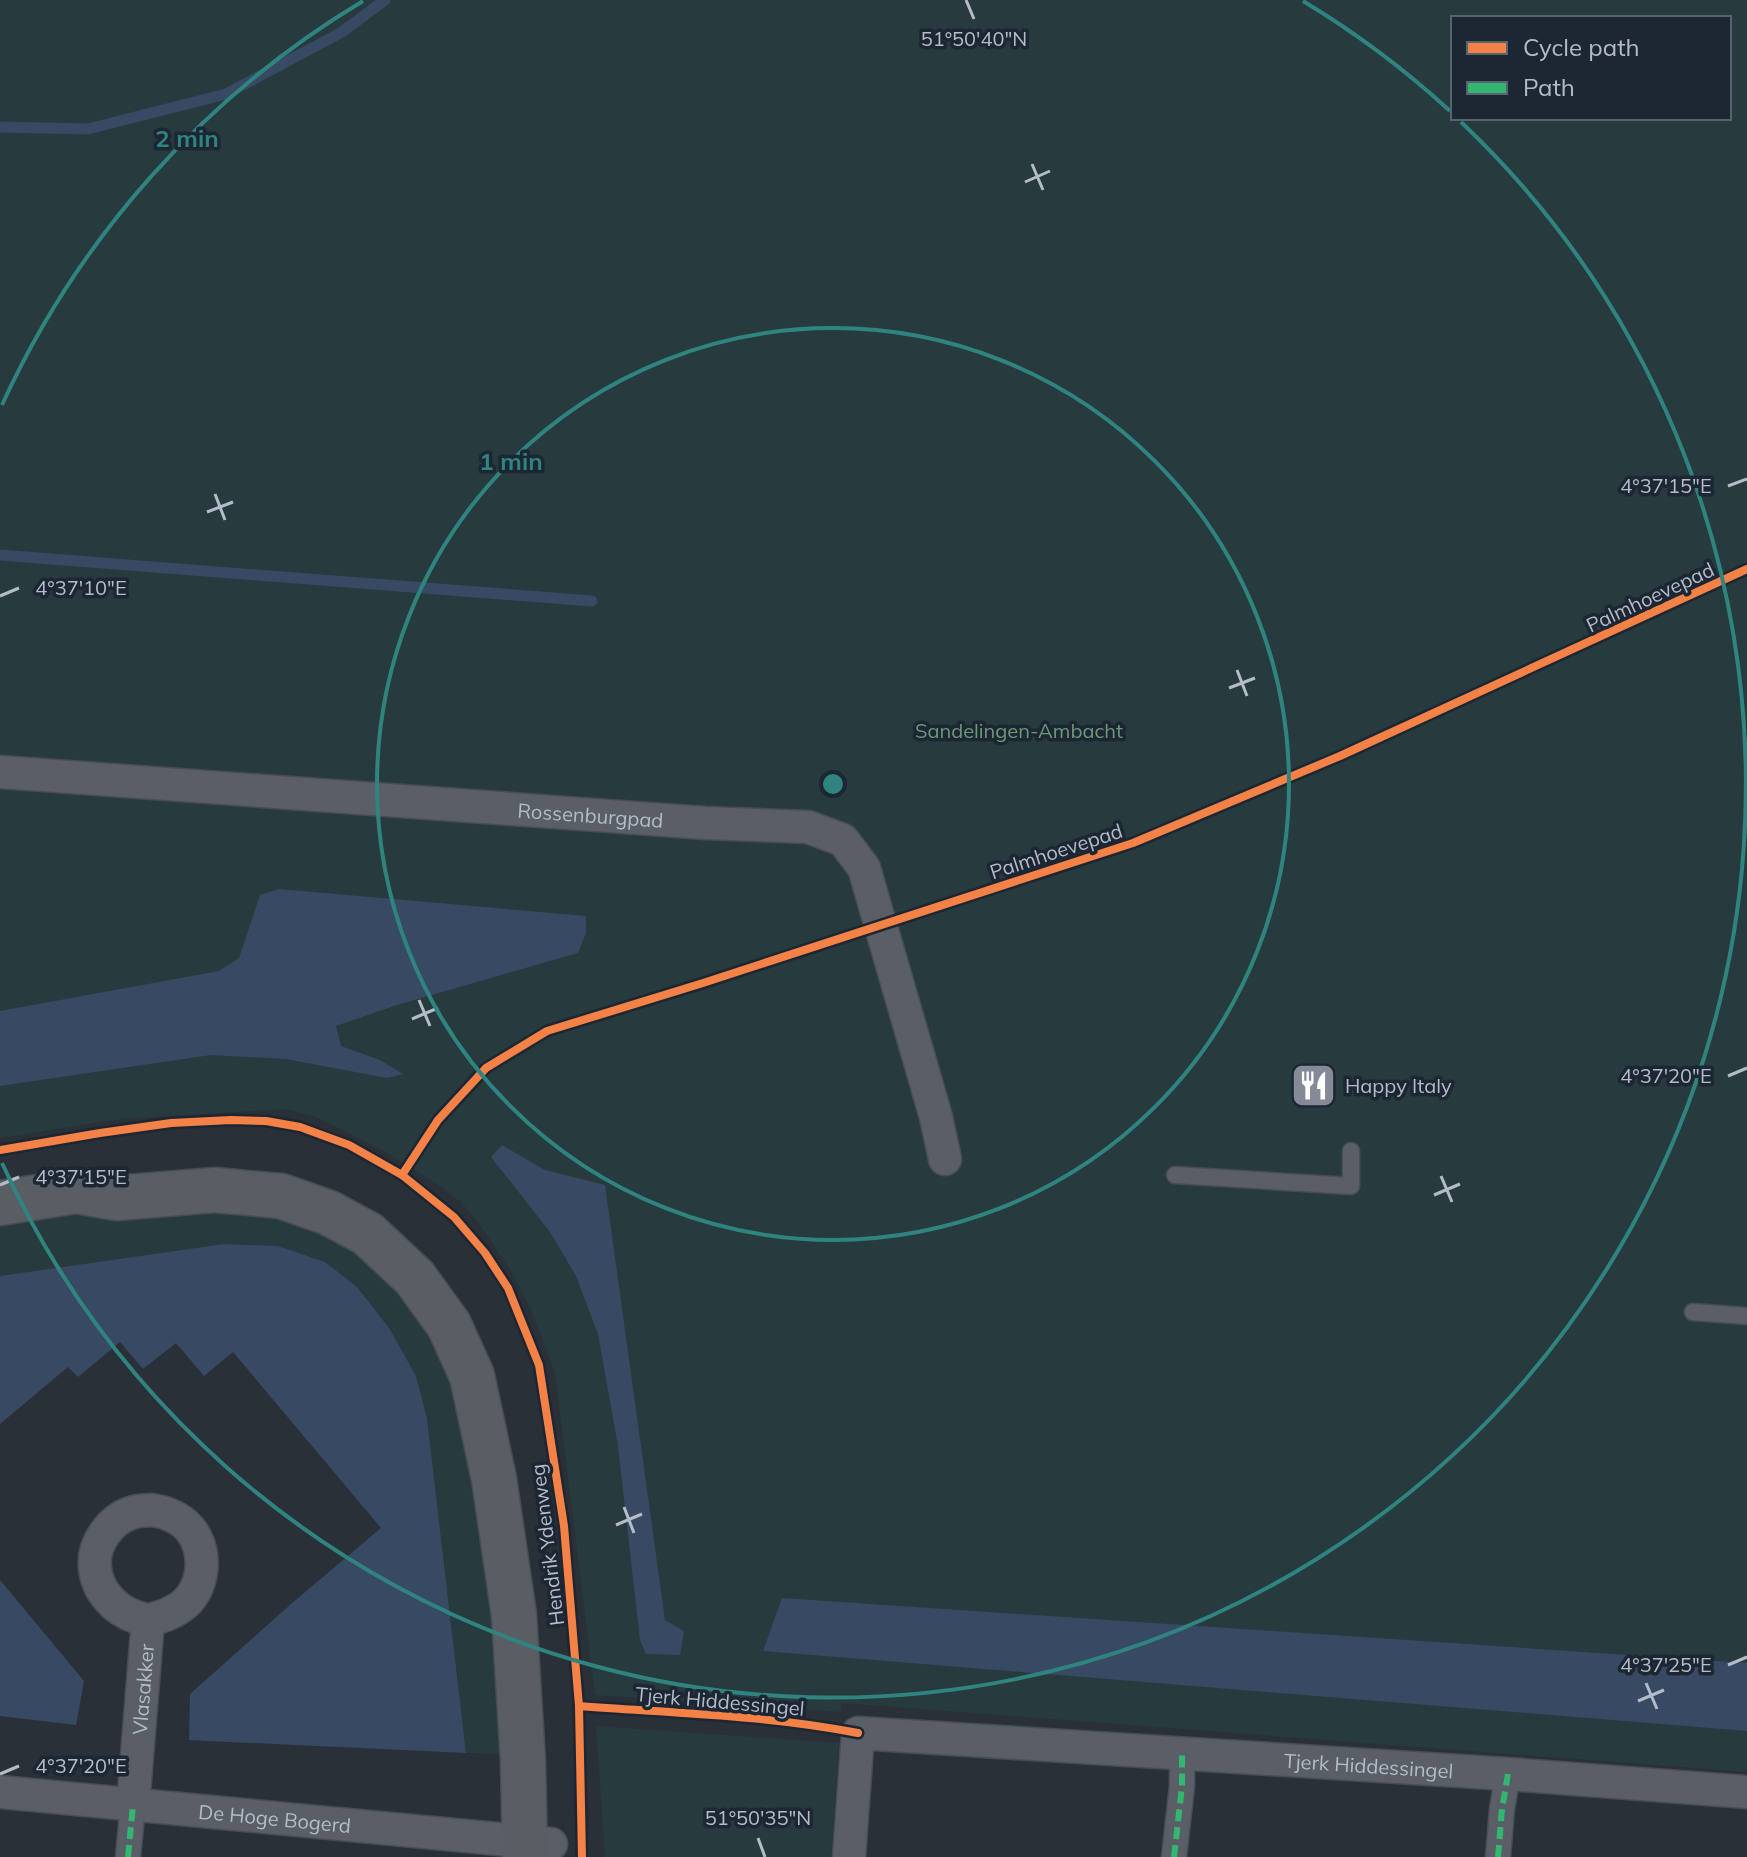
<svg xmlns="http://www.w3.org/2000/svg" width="1747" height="1857" viewBox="0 0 1747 1857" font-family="Mulish,sans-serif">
<rect width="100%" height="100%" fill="#2a3038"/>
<g fill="#273a3e" fill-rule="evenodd">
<path d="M 0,0 L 1747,0 L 1747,1772 L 842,1703 L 841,1712 L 595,1695 L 555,1373 L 531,1309 L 511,1271 L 478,1222 L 461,1202 L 440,1186 L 380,1149 L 316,1117 L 285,1109 L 121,1119 L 0,1138 ZM 1453,18 L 1729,18 L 1729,118 L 1453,118 Z"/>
<path d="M 278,1211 L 346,1236 L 438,1333 L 485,1488 L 513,1754 L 466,1753 L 427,1418 L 416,1376 L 278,1246 L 224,1244 L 0,1276 L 0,1225 L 78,1212 Z"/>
<path d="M 596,1726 L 839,1743 L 831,1857 L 605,1857 Z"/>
</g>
<g fill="#384963">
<path d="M 279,889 L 586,916 L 586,933 L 578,953 L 397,1005 L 336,1026 L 341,1046 L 380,1060 L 403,1074 L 387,1078 L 286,1059 L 211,1055 L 0,1086 L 0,1011 L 219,971 L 239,958 L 260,895 Z"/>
<path d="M 502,1145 L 545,1170 L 605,1185 L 665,1620 L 684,1631 L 680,1655 L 646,1654 L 640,1640 L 618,1446 L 598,1334 L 576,1276 L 550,1232 L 491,1157 Z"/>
<path d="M 224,1244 L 278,1246 L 325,1262 L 357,1287 L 389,1328 L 416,1376 L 427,1418 L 466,1753 L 189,1740 L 190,1694 L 291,1604 L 381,1528 L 233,1352 L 204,1376 L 176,1343 L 143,1369 L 120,1342 L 78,1377 L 68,1367 L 0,1424 L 0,1276 Z"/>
<path d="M 0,1580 L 84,1681 L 76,1725 L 0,1716 Z"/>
<path d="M 782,1598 L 1747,1663 L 1747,1731 L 763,1651 Z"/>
</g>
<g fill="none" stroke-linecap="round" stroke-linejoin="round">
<g stroke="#384963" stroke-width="11">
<path d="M 0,127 L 88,129 L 226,94 L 342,32 L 385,0"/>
<path d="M 0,555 L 592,601"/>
</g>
<defs>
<g id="service">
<path d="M 1175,1175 L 1351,1186 L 1351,1151"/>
<path d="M 1693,1312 L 1747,1316"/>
</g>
<g id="pedestrian">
<path d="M 128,1857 L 133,1805"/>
<path d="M 1174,1857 L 1182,1786 L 1182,1755"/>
<path d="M 1498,1857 L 1502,1809 L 1508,1774"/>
</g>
<g id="minor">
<path id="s1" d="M 0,772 L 705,823 L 808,827 L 843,840 L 864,868 L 936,1117 L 945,1159"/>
<path d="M 152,1510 C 158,1511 165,1512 170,1515 C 204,1528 210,1571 191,1597 C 183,1608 172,1613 160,1617 C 156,1618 152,1620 148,1620 C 144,1620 140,1618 136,1617 C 115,1610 97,1591 95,1568 C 92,1544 111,1518 134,1512 C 140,1510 147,1511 152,1510 Z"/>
<path id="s2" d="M 0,1792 L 551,1844"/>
<path id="s3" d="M 133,1805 L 148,1620"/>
<path id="s4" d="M 849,1857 L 858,1733 L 1508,1774 L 1747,1792"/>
</g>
<path id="secondary" d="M 0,1203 L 76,1191 L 117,1198 L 215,1190 L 281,1196 L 329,1213 L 368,1234 L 415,1278 L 449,1325 L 472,1376 L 494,1479 L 514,1615 L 523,1761 L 525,1857"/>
</defs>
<use href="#service" stroke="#484c53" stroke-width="19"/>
<use href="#pedestrian" stroke="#484c53" stroke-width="27"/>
<use href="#minor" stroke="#484c53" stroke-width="35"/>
<use href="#secondary" stroke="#484c53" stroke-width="47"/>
<use href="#service" stroke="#5a5e66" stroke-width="16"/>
<use href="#pedestrian" stroke="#5a5e66" stroke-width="24"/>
<use href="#minor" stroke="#5a5e66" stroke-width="32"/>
<use href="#secondary" stroke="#595d64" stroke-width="44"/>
<g stroke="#33b770" stroke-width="6" stroke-dasharray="12 6" stroke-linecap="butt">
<path d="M 128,1857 L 133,1805"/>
<path d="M 1174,1857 L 1182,1786 L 1182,1755"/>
<path d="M 1498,1857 L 1502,1809 L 1508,1774"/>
</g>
<defs>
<g id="cycleway">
<path d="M 0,1150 L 100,1133 L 171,1123 L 231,1120 L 266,1121 L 300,1127 L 349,1145 L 402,1175 L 454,1217 L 485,1253 L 508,1288 L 539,1365 L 564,1526 L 579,1706 L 582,1857"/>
<path d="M 402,1175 L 438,1120 L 486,1068 L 547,1031 L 703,983 L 1133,843 L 1340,756 L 1747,569"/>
<path d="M 579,1706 C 672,1713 766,1715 858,1733"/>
</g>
</defs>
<use href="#cycleway" stroke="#1d2633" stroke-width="13"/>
<use href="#cycleway" stroke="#f48246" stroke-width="8"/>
</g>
<path fill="none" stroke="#b4bcc9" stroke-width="3" d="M 966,0 L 974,19M 1032,164 L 1043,190M 1025,182 L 1050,171M 1728,486 L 1747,479M 215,494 L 225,520M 207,512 L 233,502M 0,596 L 19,588M 1237,670 L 1247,696M 1229,688 L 1255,678M 419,1000 L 430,1026M 412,1019 L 438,1008M 1728,1076 L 1747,1068M 1441,1176 L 1452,1202M 0,1185 L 19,1177M 1434,1195 L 1460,1184M 624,1507 L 634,1533M 616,1525 L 642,1514M 1728,1665 L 1747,1657M 1646,1683 L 1657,1709M 1638,1701 L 1664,1690M 0,1774 L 19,1766M 758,1838 L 765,1857"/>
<g fill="none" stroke="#308480" stroke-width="4">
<circle cx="833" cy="784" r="456"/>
<path d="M2 405A913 913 0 0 1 363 1M1303 1A913 913 0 0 1 1450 111M1461 122A913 913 0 1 1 2 1163"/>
</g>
<defs>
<symbol id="restaurant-square" viewBox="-11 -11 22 22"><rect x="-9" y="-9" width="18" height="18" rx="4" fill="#848b96" stroke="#1d2633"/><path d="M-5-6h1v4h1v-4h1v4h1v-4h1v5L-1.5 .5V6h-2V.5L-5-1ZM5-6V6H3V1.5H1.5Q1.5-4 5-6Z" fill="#fff"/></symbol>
</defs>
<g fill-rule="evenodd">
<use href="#restaurant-square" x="1288" y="1060" width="51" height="51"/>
</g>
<g text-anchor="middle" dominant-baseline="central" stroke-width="7" stroke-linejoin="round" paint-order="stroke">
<g font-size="20" fill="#b4bcc9" stroke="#1d2633">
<text transform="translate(1650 597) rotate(-25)">Palmhoevepad</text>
<text stroke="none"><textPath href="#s1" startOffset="592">Rossenburgpad</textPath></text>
<text transform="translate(1056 851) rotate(-18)">Palmhoevepad</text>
<text transform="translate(547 1545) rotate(-97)">Hendrik Ydenweg</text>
<text stroke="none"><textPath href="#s3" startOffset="116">Vlasakker</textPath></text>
<text transform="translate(720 1701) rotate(5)">Tjerk Hiddessingel</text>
<text stroke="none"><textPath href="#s4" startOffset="636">Tjerk Hiddessingel</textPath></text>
<text stroke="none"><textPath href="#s2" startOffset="276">De Hoge Bogerd</textPath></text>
</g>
<g font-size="20" fill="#6b9a76" stroke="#1d2633">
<text x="1019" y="730">Sandelingen-Ambacht</text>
</g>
<g font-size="20" fill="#b4bcc9" stroke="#1d2633" text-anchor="start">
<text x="1345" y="1085">Happy Italy</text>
</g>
</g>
<g font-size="20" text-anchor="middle" fill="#b4bcc9" stroke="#1d2633" stroke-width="7" stroke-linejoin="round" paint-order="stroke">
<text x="974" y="46">51°50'40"N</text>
<text x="1666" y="493">4°37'15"E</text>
<text x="81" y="595">4°37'10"E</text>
<text x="1666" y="1083">4°37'20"E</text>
<text x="81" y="1184">4°37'15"E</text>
<text x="1666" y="1672">4°37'25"E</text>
<text x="81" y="1773">4°37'20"E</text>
<text x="758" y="1825">51°50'35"N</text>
</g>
<circle cx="833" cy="784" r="12" fill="#308480" stroke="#1d2633" stroke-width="4"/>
<g font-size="24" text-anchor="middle" font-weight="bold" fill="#308480" stroke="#1d2633" stroke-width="7" stroke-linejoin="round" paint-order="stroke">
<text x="187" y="147">2 min</text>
<text x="511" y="470">1 min</text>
</g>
<rect x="1451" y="16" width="280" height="104" fill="#1d2633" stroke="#59626f" stroke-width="2"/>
<rect x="1467" y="42" width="40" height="12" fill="#f48246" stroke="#59626f" stroke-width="2"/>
<text x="1523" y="56" font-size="24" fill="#b4bcc9">Cycle path</text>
<rect x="1467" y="82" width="40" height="12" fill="#33b770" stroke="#59626f" stroke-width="2"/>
<text x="1523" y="96" font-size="24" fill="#b4bcc9">Path</text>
</svg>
